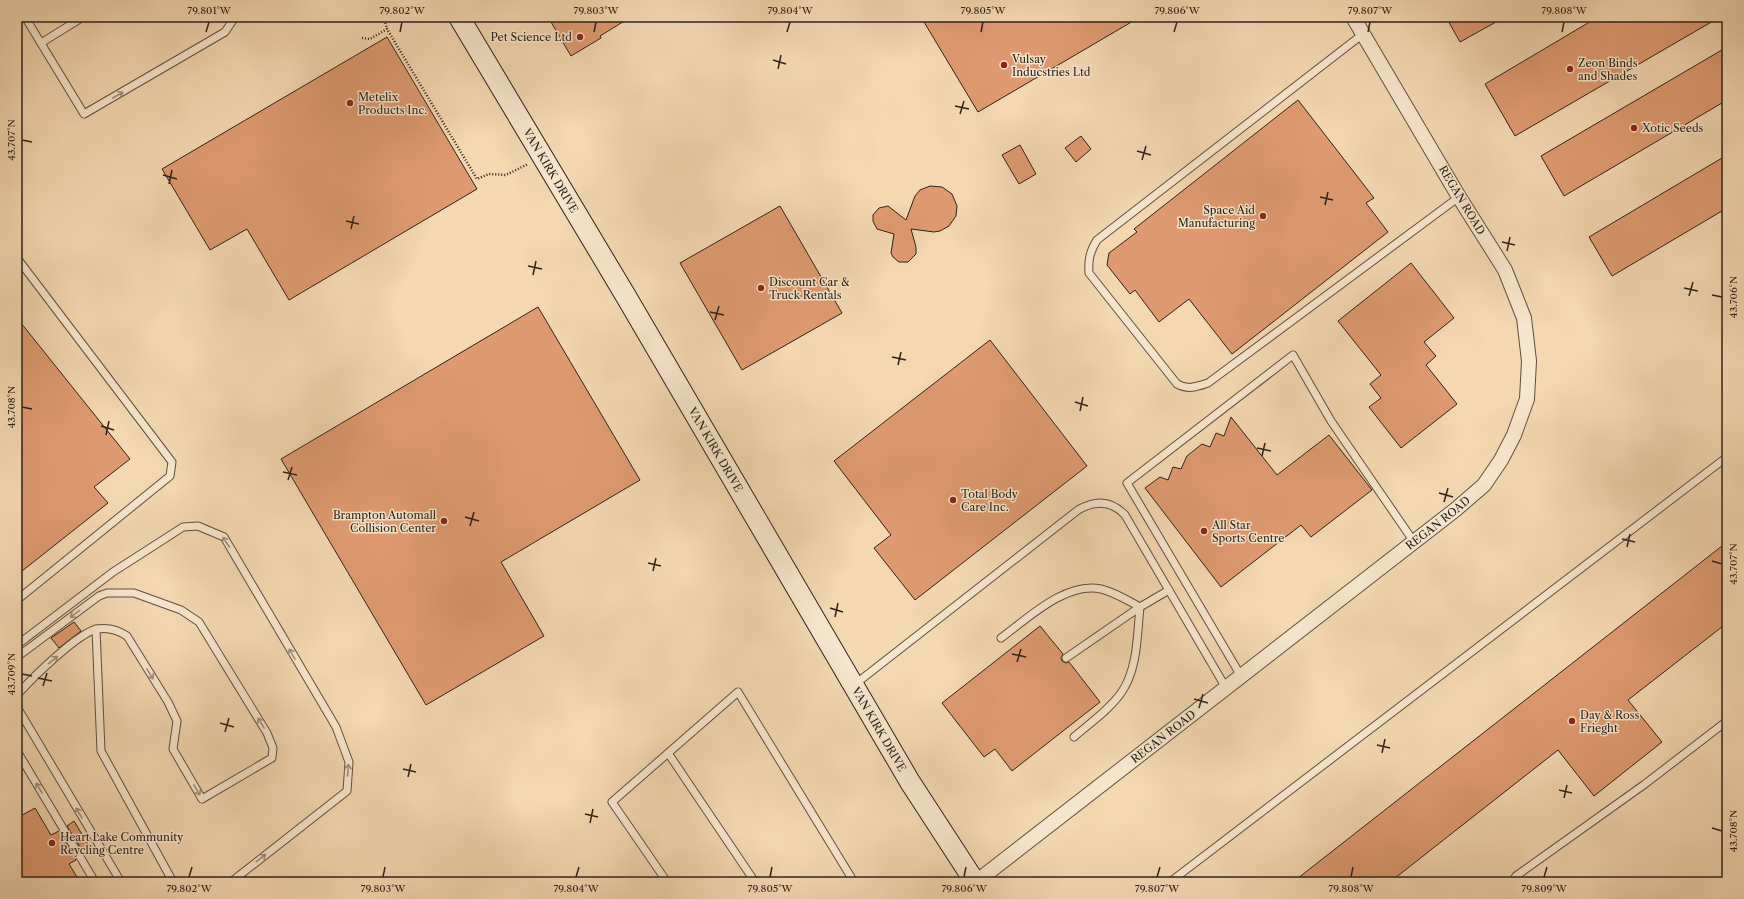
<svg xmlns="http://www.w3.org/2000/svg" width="1744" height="899" viewBox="0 0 1744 899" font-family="'Libre Caslon Text',serif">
<rect width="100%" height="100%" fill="#f3d8b2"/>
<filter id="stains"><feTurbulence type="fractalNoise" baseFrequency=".005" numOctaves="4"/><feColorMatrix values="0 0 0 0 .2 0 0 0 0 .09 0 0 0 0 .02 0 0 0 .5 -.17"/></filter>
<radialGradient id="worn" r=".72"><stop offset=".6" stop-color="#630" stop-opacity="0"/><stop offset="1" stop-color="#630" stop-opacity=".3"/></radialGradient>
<g fill="#e09a71" stroke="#2d221b">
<path d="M 548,17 L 631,17 L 600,36 L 601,38 L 571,56 Z"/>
<path d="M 921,17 L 1140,17 L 978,112 Z"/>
<path d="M 1446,17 L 1505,17 L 1460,42 Z"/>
<path d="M 1598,17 L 1720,17 L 1515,136 L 1485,84 Z"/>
<path d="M 387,37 L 477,189 L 289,300 L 247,229 L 210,250 L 162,169 Z"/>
<path d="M 1727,47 L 1727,100 L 1564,196 L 1541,156 Z"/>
<path d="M 1298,100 L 1374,198 L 1366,203 L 1388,232 L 1232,354 L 1189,299 L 1159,322 L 1135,290 L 1130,294 L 1107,265 L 1109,253 L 1137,232 L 1134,229 Z"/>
<path d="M 1081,136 L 1091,149 L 1076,162 L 1065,148 Z"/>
<path d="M 1020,145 L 1036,174 L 1019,184 L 1002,155 Z"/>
<path d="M 1727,155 L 1727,208 L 1612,276 L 1589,237 Z"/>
<path d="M 930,186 L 942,187 L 952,194 L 957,206 L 956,216 L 949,226 L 940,231 L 934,232 L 911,229 L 916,247 L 916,254 L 908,262 L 899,262 L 893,257 L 891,253 L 894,234 L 877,229 L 873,221 L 873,215 L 879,208 L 888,206 L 906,220 L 915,196 L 920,190 Z"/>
<path d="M 780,206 L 842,313 L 742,370 L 680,263 Z"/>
<path d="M 1411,263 L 1454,318 L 1424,342 L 1436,356 L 1426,365 L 1457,404 L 1401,448 L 1369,407 L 1381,398 L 1370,384 L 1381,375 L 1338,321 Z"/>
<path d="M 538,307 L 640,480 L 501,562 L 544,636 L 426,705 L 281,459 Z"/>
<path d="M 17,318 L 130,459 L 94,487 L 108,503 L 17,575 Z"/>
<path d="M 990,340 L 1087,466 L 915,600 L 874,548 L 891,535 L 834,461 Z"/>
<path d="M 1231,417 L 1277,475 L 1329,435 L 1372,490 L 1311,537 L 1301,525 L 1221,587 L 1145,488 L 1160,477 L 1168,480 L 1173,467 L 1181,469 L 1187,456 L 1202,444 L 1210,447 L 1216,433 L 1224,436 Z"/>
<path d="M 1727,542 L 1727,623 L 1628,700 L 1662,742 L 1594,796 L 1558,750 L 1390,882 L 1293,882 Z"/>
<path d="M 74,622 L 81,631 L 59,648 L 51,638 Z"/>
<path d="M 1040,626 L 1063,654 L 1061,658 L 1062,661 L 1066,663 L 1069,662 L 1100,702 L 1012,771 L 995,749 L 984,757 L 942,703 Z"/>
<path d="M 35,808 L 51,835 L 59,831 L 76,860 L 69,864 L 80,882 L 17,882 L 17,818 Z"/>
<path d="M 74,821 L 92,851 L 85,855 L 67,826 Z"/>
</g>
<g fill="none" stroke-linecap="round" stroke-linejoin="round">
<defs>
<g id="lane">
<path d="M 25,17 L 84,114 L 225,32 L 233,20 L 237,17"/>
<path d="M 1363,34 L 1097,240 C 1090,251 1088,260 1089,273 L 1177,384 C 1188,390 1196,387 1208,383 L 1459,197"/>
<path d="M 41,43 L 83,17"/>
<path d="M 17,258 L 172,462 L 170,476 L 17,600"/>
<path d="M 96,629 L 101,751 L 173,882"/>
<path d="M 1001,638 C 1027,619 1066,581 1101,589 C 1114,592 1127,600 1140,607 C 1137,635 1138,669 1121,693 C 1109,710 1090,723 1074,737"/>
<path d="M 17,645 L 113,572 L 183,527 L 198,526 L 224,537 L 336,727 L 349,762 L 347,791 L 231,882"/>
<path d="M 17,657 L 99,596 L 107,593 L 134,593 L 181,610 L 199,622 L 267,733 L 273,748 L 272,758 L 202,799 L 173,749 L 177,721 L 168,702 L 127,636 C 118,630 108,627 97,629 C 78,633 32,678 18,694 L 17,698"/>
<path d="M 1066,658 L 1140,607 L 1169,590"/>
<path d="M 1241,676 L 1127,483 L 1293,355 L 1331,421 L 1414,542"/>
<path d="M 854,685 L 1078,510 C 1095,500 1111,500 1125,515 L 1226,688"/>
<path d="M 17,707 L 121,882"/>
<path d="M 17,751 L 95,882"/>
<path d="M 668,753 L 755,882"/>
<path d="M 667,882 L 612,802 L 738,692 L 854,882"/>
<path d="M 1170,882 L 1727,457"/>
<path d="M 1512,882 L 1516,876 L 1645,784 L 1727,721"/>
</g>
<g id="street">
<path id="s1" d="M 976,882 L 1455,510 L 1484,485 L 1501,460 L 1514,435 L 1527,399 L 1529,361 L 1524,318 L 1505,270 L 1459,197 L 1353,17"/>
</g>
<g id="secondary">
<path id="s2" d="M 459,17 L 627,298 L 910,782 L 975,882"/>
</g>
</defs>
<use href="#lane" stroke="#5e5041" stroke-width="9"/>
<use href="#street" stroke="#5e5041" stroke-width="16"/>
<use href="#secondary" stroke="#2d221b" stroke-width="22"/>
<g stroke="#2d221b" stroke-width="2.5" stroke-dasharray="1 2" stroke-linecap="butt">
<path d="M 384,17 L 387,29"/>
<path d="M 362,38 L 370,39 L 387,29 L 477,179 L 489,174 L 506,175 L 528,164"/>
</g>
<use href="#lane" stroke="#f7e6cd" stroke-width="7"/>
<use href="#street" stroke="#f7e6cd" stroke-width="14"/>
<use href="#secondary" stroke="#f7e6cd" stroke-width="20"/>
</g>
<defs><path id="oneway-shaft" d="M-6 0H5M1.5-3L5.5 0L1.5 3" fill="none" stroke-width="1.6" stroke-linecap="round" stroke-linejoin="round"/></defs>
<g stroke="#9c8e7d">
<use href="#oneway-shaft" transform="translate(118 95) rotate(-30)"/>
<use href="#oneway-shaft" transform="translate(226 542) rotate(-124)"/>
<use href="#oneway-shaft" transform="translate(75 614) rotate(144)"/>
<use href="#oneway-shaft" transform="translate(292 654) rotate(-120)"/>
<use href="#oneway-shaft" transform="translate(53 660) rotate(-39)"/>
<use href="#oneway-shaft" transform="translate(150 674) rotate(58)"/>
<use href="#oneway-shaft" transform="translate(261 723) rotate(-121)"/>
<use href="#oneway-shaft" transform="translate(348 770) rotate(-86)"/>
<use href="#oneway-shaft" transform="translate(39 788) rotate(-121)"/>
<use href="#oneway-shaft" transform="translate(197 790) rotate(60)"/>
<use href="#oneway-shaft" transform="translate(79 813) rotate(-121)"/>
<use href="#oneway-shaft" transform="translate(261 858) rotate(-38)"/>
</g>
<path fill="none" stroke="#2d221b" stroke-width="1.5" d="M 206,32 L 209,22M 400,32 L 402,22M 594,32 L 596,22M 787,32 L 790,22M 981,32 L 983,22M 1174,32 L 1177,22M 1368,32 L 1370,22M 1562,32 L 1564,22M 773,60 L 786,64M 778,69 L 781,55M 955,106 L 969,109M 960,114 L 964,101M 22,140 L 32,142M 1137,151 L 1151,155M 1142,160 L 1146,146M 163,175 L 177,179M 169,184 L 172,170M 1320,197 L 1333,200M 1325,205 L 1328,192M 346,221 L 359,224M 351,229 L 354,216M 1502,242 L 1515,245M 1507,251 L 1510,237M 528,266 L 542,269M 533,275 L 536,261M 1684,288 L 1698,291M 1712,295 L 1722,297M 1689,296 L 1693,282M 710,312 L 724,315M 715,320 L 719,306M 892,357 L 906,360M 898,365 L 901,352M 1075,402 L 1088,406M 22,407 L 32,409M 1080,411 L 1083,397M 101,426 L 114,430M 106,435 L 109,421M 1257,448 L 1271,451M 1262,456 L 1265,443M 283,472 L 297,475M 288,480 L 292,467M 1439,493 L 1453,497M 1444,502 L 1448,488M 465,517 L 479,521M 470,526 L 474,512M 1622,539 L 1635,542M 1627,547 L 1630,534M 1712,561 L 1722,564M 648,563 L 661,566M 653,571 L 656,558M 830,608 L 843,612M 835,617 L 838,603M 1012,654 L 1026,657M 1017,662 L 1021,649M 22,674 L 32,676M 38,678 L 52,681M 43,686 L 47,673M 1194,699 L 1208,703M 1199,708 L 1203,694M 220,723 L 234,727M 225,732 L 229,718M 1377,745 L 1390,748M 1382,753 L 1385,739M 403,769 L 416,772M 408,777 L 411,764M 1559,790 L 1572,793M 1564,798 L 1567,785M 585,814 L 598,817M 590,823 L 593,809M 1712,828 L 1722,831M 189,877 L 192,867M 383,877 L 385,867M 576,877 L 579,867M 770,877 L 772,867M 964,877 L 966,867M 1157,877 L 1160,867M 1351,877 L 1353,867M 1544,877 L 1547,867"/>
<g fill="#8f2418" stroke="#f7e6cd" stroke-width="1.5">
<circle cx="580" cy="37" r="4"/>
<circle cx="1004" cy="65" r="4"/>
<circle cx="1570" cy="69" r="4"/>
<circle cx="350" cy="103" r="4"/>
<circle cx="1634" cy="128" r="4"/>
<circle cx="1263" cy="216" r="4"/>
<circle cx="761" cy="288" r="4"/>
<circle cx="953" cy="500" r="4"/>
<circle cx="444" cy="521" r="4"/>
<circle cx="1204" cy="531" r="4"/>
<circle cx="1572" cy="721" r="4"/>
<circle cx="52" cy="843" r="4"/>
</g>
<g text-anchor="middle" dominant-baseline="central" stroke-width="3" stroke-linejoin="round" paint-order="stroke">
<g font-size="11" fill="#2d221b" stroke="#f7e6cd" text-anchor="start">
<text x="572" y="37" text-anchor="end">Pet Science Ltd</text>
<text x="1012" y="59">Vulsay<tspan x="1012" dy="13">Inducstries Ltd</tspan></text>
<text x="1578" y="63">Zeon Binds<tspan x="1578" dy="13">and Shades</tspan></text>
<text x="358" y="97">Metelix<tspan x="358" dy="13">Products Inc.</tspan></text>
<text x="1642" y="128">Xotic Seeds</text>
<text x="1255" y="210" text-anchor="end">Space Aid<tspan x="1255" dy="13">Manufacturing</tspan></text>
<text x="769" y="282">Discount Car &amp;<tspan x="769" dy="13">Truck Rentals</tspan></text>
<text x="961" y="494">Total Body<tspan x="961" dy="13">Care Inc.</tspan></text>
<text x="436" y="515" text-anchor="end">Brampton Automall<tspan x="436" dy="13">Collision Center</tspan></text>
<text x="1212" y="525">All Star<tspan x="1212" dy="13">Sports Centre</tspan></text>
<text x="1580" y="715">Day &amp; Ross<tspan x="1580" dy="13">Frieght</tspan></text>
<text x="60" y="837">Heart Lake Community<tspan x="60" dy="13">Reycling Centre</tspan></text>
</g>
<g font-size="11" fill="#2d221b" stroke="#f7e6cd">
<text stroke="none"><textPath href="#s2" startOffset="179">VAN KIRK DRIVE</textPath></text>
<text transform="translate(1462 200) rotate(59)">REGAN ROAD</text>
<text stroke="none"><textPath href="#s2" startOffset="503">VAN KIRK DRIVE</textPath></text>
<text stroke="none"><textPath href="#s1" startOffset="585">REGAN ROAD</textPath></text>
<text stroke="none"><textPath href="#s2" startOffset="827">VAN KIRK DRIVE</textPath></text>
<text stroke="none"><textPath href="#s1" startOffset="237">REGAN ROAD</textPath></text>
</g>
</g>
<rect width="1744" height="899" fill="none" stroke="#f3d8b2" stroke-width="44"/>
<rect x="22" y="22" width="1700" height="855" fill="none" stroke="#2d221b" stroke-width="1.5"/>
<g font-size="10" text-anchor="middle" fill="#2d221b">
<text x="209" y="14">79.801°W</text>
<text x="402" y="14">79.802°W</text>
<text x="596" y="14">79.803°W</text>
<text x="790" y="14">79.804°W</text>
<text x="983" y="14">79.805°W</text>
<text x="1177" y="14">79.806°W</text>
<text x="1370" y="14">79.807°W</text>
<text x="1564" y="14">79.808°W</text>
<text transform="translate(11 140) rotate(-90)" y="4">43.707°N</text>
<text transform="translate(1733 297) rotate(-90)" y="4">43.706°N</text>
<text transform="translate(11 407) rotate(-90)" y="4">43.708°N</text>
<text transform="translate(1733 564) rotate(-90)" y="4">43.707°N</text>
<text transform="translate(11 674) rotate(-90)" y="4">43.709°N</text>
<text transform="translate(1733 831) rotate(-90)" y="4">43.708°N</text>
<text x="189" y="892">79.802°W</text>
<text x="383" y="892">79.803°W</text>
<text x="576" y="892">79.804°W</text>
<text x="770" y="892">79.805°W</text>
<text x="964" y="892">79.806°W</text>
<text x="1157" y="892">79.807°W</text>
<text x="1351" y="892">79.808°W</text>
<text x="1544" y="892">79.809°W</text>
</g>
<rect width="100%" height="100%" filter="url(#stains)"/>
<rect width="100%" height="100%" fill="url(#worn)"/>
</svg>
